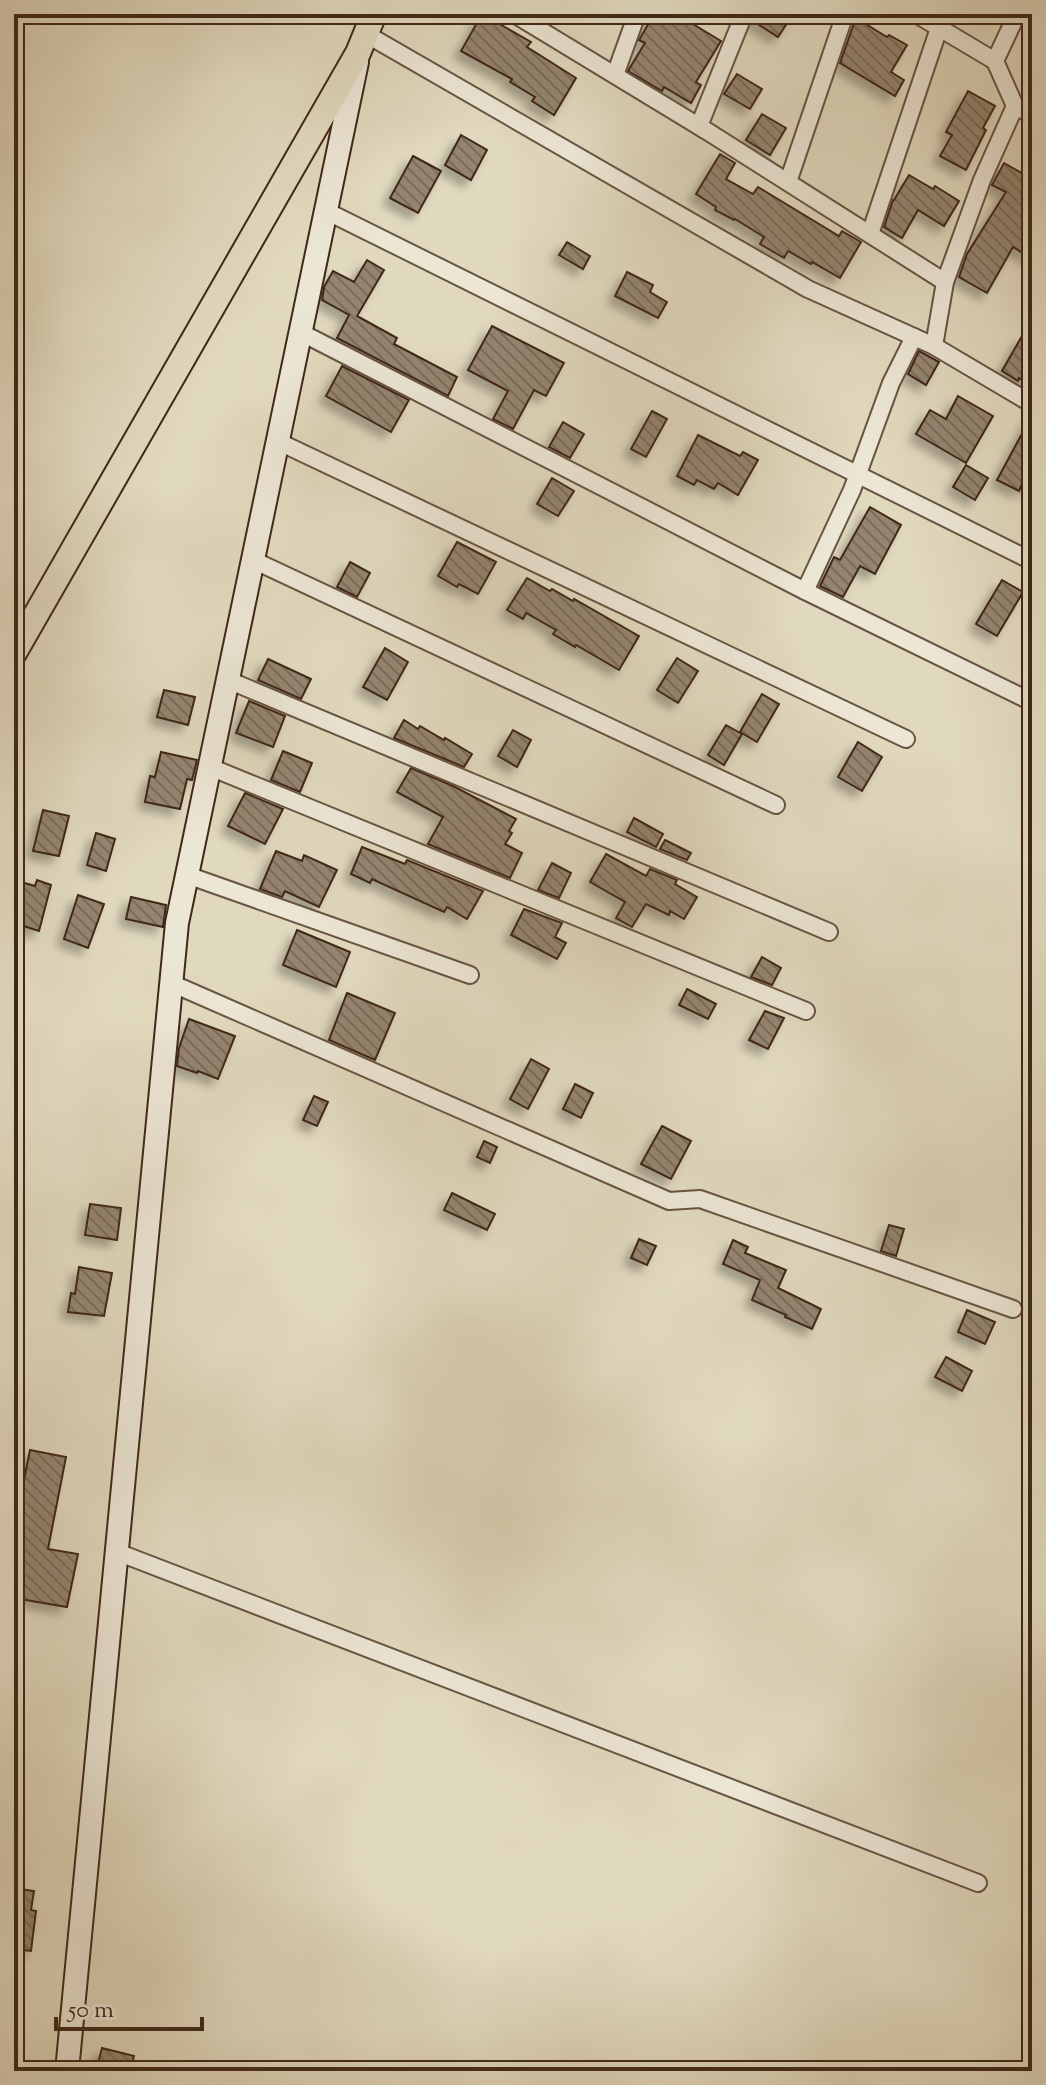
<svg xmlns="http://www.w3.org/2000/svg" width="1046" height="2085" viewBox="0 0 1046 2085" font-family="'Sorts Mill Goudy',serif">
<defs>
<pattern id="building-back-hatch" width="6" height="6" patternUnits="userSpaceOnUse" patternTransform="scale(2)"><rect width="6" height="6" fill="#94846f"/><path d="M-1 5l2 2M0 0l6 6M5-1l2 2" fill="none" stroke="#7a6c5a"/></pattern>
<filter id="shadow"><feDropShadow dx="-7" dy="7" stdDeviation="4" flood-color="#0004"/></filter>
</defs>
<rect width="100%" height="100%" fill="#e1d9be"/>
<filter id="stains"><feTurbulence type="fractalNoise" baseFrequency=".0025" numOctaves="4"/><feColorMatrix values="0 0 0 0 .2 0 0 0 0 .09 0 0 0 0 .02 0 0 0 .5 -.17"/></filter>
<radialGradient id="worn" r=".72"><stop offset=".6" stop-color="#630" stop-opacity="0"/><stop offset="1" stop-color="#630" stop-opacity=".3"/></radialGradient>
<g fill="url(#building-back-hatch)" stroke="#402819" stroke-width="2" filter="url(#shadow)">
<path d="M 482,14 L 531,42 L 527,47 L 576,78 L 554,115 L 532,101 L 535,97 L 510,82 L 512,79 L 461,51 Z"/>
<path d="M 654,14 L 692,14 L 688,21 L 721,41 L 696,82 L 701,85 L 691,103 L 664,87 L 662,91 L 628,71 L 645,43 L 639,40 Z"/>
<path d="M 755,14 L 793,14 L 778,37 L 753,21 Z"/>
<path d="M 856,18 L 887,37 L 889,35 L 907,45 L 891,72 L 904,80 L 895,96 L 840,63 Z"/>
<path d="M 737,74 L 762,89 L 750,109 L 724,94 Z"/>
<path d="M 968,91 L 995,106 L 983,128 L 986,130 L 966,170 L 940,156 L 952,135 L 946,132 Z"/>
<path d="M 762,114 L 786,128 L 770,155 L 746,140 Z"/>
<path d="M 461,135 L 487,150 L 471,180 L 445,165 Z"/>
<path d="M 720,154 L 735,163 L 726,179 L 753,194 L 758,187 L 839,236 L 842,231 L 861,242 L 840,278 L 812,262 L 811,264 L 788,251 L 784,258 L 760,244 L 764,237 L 735,219 L 734,220 L 715,210 L 716,207 L 696,194 Z"/>
<path d="M 413,156 L 441,171 L 418,213 L 390,198 Z"/>
<path d="M 1004,163 L 1032,179 L 1022,199 L 1032,204 L 1032,259 L 1013,247 L 987,293 L 959,277 L 967,254 L 1006,192 L 992,185 Z"/>
<path d="M 909,175 L 933,189 L 935,186 L 959,201 L 944,226 L 918,210 L 902,238 L 884,227 L 893,200 L 894,200 Z"/>
<path d="M 567,242 L 590,256 L 583,269 L 559,255 Z"/>
<path d="M 367,260 L 384,270 L 357,316 L 397,338 L 394,344 L 457,377 L 448,396 L 337,338 L 349,315 L 322,300 L 324,287 L 333,271 L 354,282 Z"/>
<path d="M 627,272 L 653,285 L 650,292 L 667,302 L 658,318 L 615,296 Z"/>
<path d="M 492,326 L 564,363 L 546,396 L 534,390 L 513,429 L 493,419 L 508,391 L 468,370 Z"/>
<path d="M 1022,336 L 1032,341 L 1032,385 L 1019,378 L 1018,381 L 1002,371 Z"/>
<path d="M 919,351 L 939,362 L 926,385 L 908,374 Z"/>
<path d="M 342,366 L 409,400 L 391,432 L 326,396 Z"/>
<path d="M 958,396 L 993,416 L 966,463 L 916,434 L 930,410 L 946,419 Z"/>
<path d="M 652,411 L 667,419 L 646,457 L 631,449 Z"/>
<path d="M 1032,415 L 1032,490 L 1022,484 L 1019,491 L 997,480 Z"/>
<path d="M 563,422 L 584,434 L 570,458 L 549,447 Z"/>
<path d="M 698,435 L 740,456 L 743,452 L 758,460 L 738,495 L 718,483 L 714,489 L 697,480 L 694,485 L 677,476 Z"/>
<path d="M 966,465 L 988,478 L 975,500 L 953,487 Z"/>
<path d="M 552,478 L 574,491 L 558,516 L 537,504 Z"/>
<path d="M 870,507 L 901,525 L 875,574 L 860,566 L 843,597 L 820,586 L 834,557 L 840,560 Z"/>
<path d="M 457,542 L 496,562 L 478,594 L 459,584 L 457,587 L 438,576 Z"/>
<path d="M 350,562 L 370,573 L 357,597 L 337,587 Z"/>
<path d="M 527,578 L 550,591 L 552,589 L 573,601 L 574,599 L 639,636 L 619,670 L 576,645 L 575,647 L 553,634 L 556,630 L 526,613 L 523,619 L 507,610 Z"/>
<path d="M 1002,580 L 1023,592 L 997,636 L 976,624 Z"/>
<path d="M 385,648 L 408,662 L 387,700 L 363,687 Z"/>
<path d="M 677,658 L 698,671 L 678,703 L 657,690 Z"/>
<path d="M 268,659 L 311,679 L 301,699 L 258,680 Z"/>
<path d="M 164,690 L 195,697 L 188,725 L 157,717 Z"/>
<path d="M 762,694 L 779,704 L 757,742 L 740,732 Z"/>
<path d="M 249,701 L 285,716 L 273,747 L 236,733 Z"/>
<path d="M 404,720 L 418,729 L 420,726 L 444,740 L 445,738 L 472,754 L 464,767 L 394,738 Z"/>
<path d="M 726,725 L 742,734 L 724,765 L 708,755 Z"/>
<path d="M 513,730 L 531,740 L 517,767 L 498,756 Z"/>
<path d="M 858,742 L 882,757 L 862,791 L 838,777 Z"/>
<path d="M 283,751 L 312,763 L 300,792 L 271,780 Z"/>
<path d="M 161,752 L 197,760 L 192,780 L 187,779 L 180,809 L 145,802 L 150,776 L 155,777 Z"/>
<path d="M 411,768 L 453,786 L 516,819 L 509,831 L 512,833 L 505,844 L 522,853 L 510,878 L 428,844 L 443,817 L 397,792 Z"/>
<path d="M 245,793 L 283,809 L 265,844 L 228,826 Z"/>
<path d="M 43,810 L 69,816 L 59,856 L 33,851 Z"/>
<path d="M 634,818 L 663,834 L 656,847 L 627,832 Z"/>
<path d="M 96,833 L 115,839 L 106,871 L 87,865 Z"/>
<path d="M 665,840 L 691,853 L 687,860 L 660,849 Z"/>
<path d="M 362,847 L 405,864 L 407,860 L 483,891 L 467,919 L 447,907 L 444,912 L 372,879 L 370,883 L 351,874 Z"/>
<path d="M 276,851 L 302,861 L 304,855 L 337,870 L 319,907 L 285,891 L 282,897 L 260,889 Z"/>
<path d="M 606,854 L 646,876 L 650,869 L 677,880 L 675,884 L 697,897 L 684,919 L 670,911 L 669,915 L 646,904 L 632,927 L 616,918 L 625,902 L 590,882 Z"/>
<path d="M 552,863 L 571,873 L 559,898 L 538,890 Z"/>
<path d="M 14,880 L 35,886 L 37,880 L 51,885 L 39,931 L 14,923 Z"/>
<path d="M 78,895 L 104,904 L 88,948 L 64,939 Z"/>
<path d="M 131,897 L 166,905 L 163,927 L 126,919 Z"/>
<path d="M 524,909 L 562,923 L 555,937 L 566,943 L 557,959 L 511,935 Z"/>
<path d="M 297,930 L 350,952 L 336,987 L 283,965 Z"/>
<path d="M 762,957 L 781,968 L 772,985 L 751,977 Z"/>
<path d="M 687,989 L 716,1004 L 708,1019 L 679,1005 Z"/>
<path d="M 347,993 L 395,1013 L 375,1060 L 329,1040 Z"/>
<path d="M 765,1011 L 784,1018 L 768,1049 L 749,1040 Z"/>
<path d="M 189,1019 L 235,1036 L 218,1079 L 198,1071 L 197,1073 L 177,1066 L 179,1048 Z"/>
<path d="M 531,1059 L 549,1069 L 528,1109 L 510,1099 Z"/>
<path d="M 575,1084 L 593,1093 L 581,1118 L 563,1109 Z"/>
<path d="M 314,1096 L 328,1102 L 317,1126 L 303,1120 Z"/>
<path d="M 662,1126 L 691,1141 L 671,1179 L 641,1164 Z"/>
<path d="M 484,1141 L 497,1147 L 490,1163 L 477,1157 Z"/>
<path d="M 452,1193 L 495,1214 L 487,1230 L 444,1210 Z"/>
<path d="M 90,1204 L 121,1208 L 117,1240 L 85,1235 Z"/>
<path d="M 889,1225 L 904,1229 L 896,1256 L 881,1251 Z"/>
<path d="M 639,1239 L 656,1246 L 647,1265 L 631,1258 Z"/>
<path d="M 733,1240 L 748,1247 L 745,1253 L 786,1270 L 778,1288 L 821,1309 L 812,1329 L 785,1317 L 786,1315 L 752,1300 L 760,1280 L 723,1264 Z"/>
<path d="M 79,1267 L 112,1273 L 104,1316 L 68,1312 L 71,1293 L 75,1294 Z"/>
<path d="M 967,1310 L 995,1322 L 985,1344 L 958,1332 Z"/>
<path d="M 946,1357 L 972,1371 L 962,1391 L 935,1377 Z"/>
<path d="M 30,1450 L 66,1457 L 48,1549 L 78,1554 L 67,1607 L 14,1598 L 21,1561 L 14,1559 L 19,1521 L 16,1520 Z"/>
<path d="M 14,1888 L 34,1891 L 31,1910 L 36,1911 L 31,1951 L 14,1949 Z"/>
<path d="M 102,2048 L 134,2056 L 130,2071 L 96,2071 Z"/>
</g>
<g fill="none" stroke-linecap="round" stroke-linejoin="round">
<defs>
<g id="street">
<path d="M 514,14 L 705,130"/>
<path d="M 744,14 L 699,126 L 945,282"/>
<path d="M 916,14 L 995,61"/>
<path d="M 366,34 L 808,289 L 934,346 L 1032,404"/>
<path d="M 615,75 L 637,14"/>
<path d="M 1015,106 L 1032,115"/>
<path d="M 788,182 L 845,14"/>
<path d="M 326,211 L 1032,561"/>
<path d="M 870,234 L 939,28"/>
<path d="M 300,332 L 805,591 L 1032,702"/>
<path d="M 934,346 L 945,282 L 982,180 L 1015,106 L 995,61 L 1017,14"/>
<path d="M 277,441 L 906,739"/>
<path d="M 253,560 L 776,805"/>
<path d="M 805,591 L 852,490 L 891,383 L 914,337"/>
<path d="M 228,680 L 829,932"/>
<path d="M 210,767 L 806,1011"/>
<path d="M 187,875 L 470,975"/>
<path d="M 171,983 L 669,1201 L 700,1199 L 1013,1309"/>
<path d="M 117,1552 L 978,1883"/>
</g>
<path id="secondary" d="M 67,2071 L 177,923 L 357,62"/>
<path id="primary" d="M 14,653 L 358,53 L 374,14"/>
</defs>
<use href="#street" stroke="#685442" stroke-width="20"/>
<use href="#secondary" stroke="#402819" stroke-width="26"/>
<use href="#primary" stroke="#402819" stroke-width="28"/>
<use href="#street" stroke="#ece6d5" stroke-width="16"/>
<use href="#secondary" stroke="#ece6d5" stroke-width="22"/>
<use href="#primary" stroke="#e1d9be" stroke-width="24"/>
</g>
<rect width="1046" height="2085" fill="none" stroke="#e1d9be" stroke-width="48"/>
<rect x="16" y="16" width="1014" height="2053" fill="none" stroke="#402819" stroke-width="4"/>
<rect x="24" y="24" width="998" height="2037" fill="none" stroke="#402819" stroke-width="2"/>
<path d="M56 2017v12h146v-12" fill="none" stroke="#402819" stroke-width="4"/>
<text x="68" y="2017" font-size="24" fill="#402819" stroke="#ece6d5" stroke-width="6" paint-order="stroke">50 m</text>
<rect width="100%" height="100%" filter="url(#stains)"/>
<rect width="100%" height="100%" fill="url(#worn)"/>
</svg>
